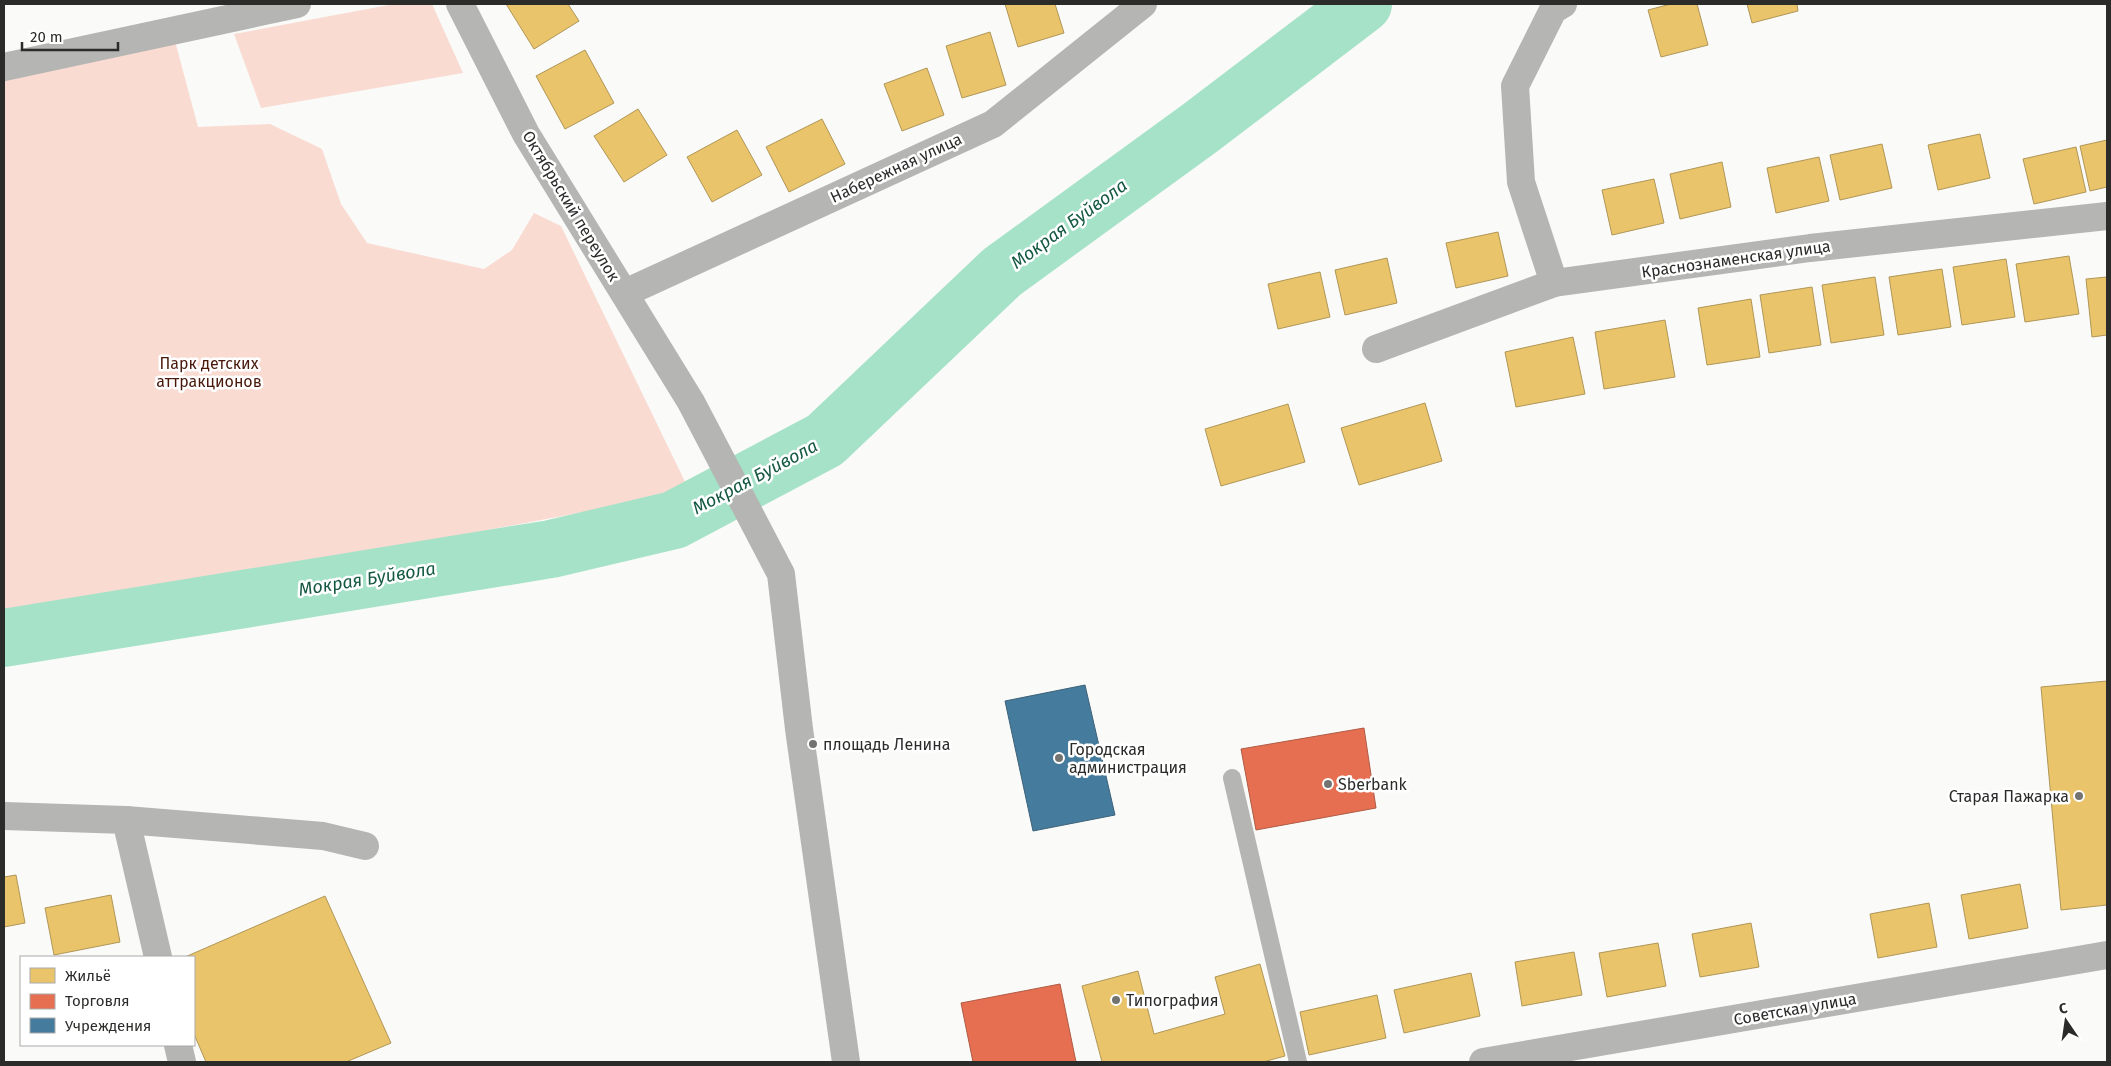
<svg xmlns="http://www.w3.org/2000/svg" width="2111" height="1066" viewBox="0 0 2111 1066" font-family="'Fira Sans',sans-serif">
<rect width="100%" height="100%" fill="#fafaf8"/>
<g fill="#f9dbd2">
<path d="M 394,4 L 432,4 L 463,73 L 261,108 L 234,34 Z"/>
<path d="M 175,41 L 198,127 L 270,124 L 322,149 L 341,204 L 367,243 L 484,269 L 512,250 L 534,213 L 561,226 L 690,492 L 4,621 L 4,78 Z"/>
</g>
<g fill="#e9c46a" stroke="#b09657">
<path d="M 506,4 L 568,4 L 579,21 L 534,49 Z"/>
<path d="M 1005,4 L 1055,4 L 1064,33 L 1018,47 Z"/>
<path d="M 1671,4 L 1697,4 L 1708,45 L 1661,57 L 1648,10 Z"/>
<path d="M 1747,4 L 1797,4 L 1798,11 L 1752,23 Z"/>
<path d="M 990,32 L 1006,85 L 962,98 L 946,46 Z"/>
<path d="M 585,50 L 614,103 L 565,129 L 536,76 Z"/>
<path d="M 927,68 L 944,115 L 902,131 L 884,84 Z"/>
<path d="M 638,109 L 667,155 L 624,182 L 594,136 Z"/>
<path d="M 822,119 L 845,164 L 789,192 L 766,147 Z"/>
<path d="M 737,130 L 762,175 L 712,202 L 687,157 Z"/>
<path d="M 1980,134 L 1990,178 L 1938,190 L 1928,145 Z"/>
<path d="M 2107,140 L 2107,187 L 2090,191 L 2080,146 Z"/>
<path d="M 1882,144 L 1892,188 L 1840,200 L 1830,155 Z"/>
<path d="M 2076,147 L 2086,192 L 2034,204 L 2023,159 Z"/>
<path d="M 1819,157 L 1829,201 L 1776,213 L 1767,168 Z"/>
<path d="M 1722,162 L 1731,207 L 1680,219 L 1670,174 Z"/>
<path d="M 1654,179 L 1664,223 L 1612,235 L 1602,190 Z"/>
<path d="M 1498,232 L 1508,276 L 1456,288 L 1446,243 Z"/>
<path d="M 2069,256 L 2079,314 L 2025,322 L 2016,264 Z"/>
<path d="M 1387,258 L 1397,303 L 1345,315 L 1335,270 Z"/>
<path d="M 2006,259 L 2015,317 L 1962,325 L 1953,267 Z"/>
<path d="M 1942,269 L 1951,327 L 1898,335 L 1889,277 Z"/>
<path d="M 1320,272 L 1330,317 L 1278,329 L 1268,284 Z"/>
<path d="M 1875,277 L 1884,335 L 1831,343 L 1822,285 Z"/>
<path d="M 2107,277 L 2107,335 L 2092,337 L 2086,279 Z"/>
<path d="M 1812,287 L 1821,345 L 1769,353 L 1760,295 Z"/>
<path d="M 1751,299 L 1760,357 L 1707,365 L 1698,308 Z"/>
<path d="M 1665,320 L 1675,377 L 1604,389 L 1595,332 Z"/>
<path d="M 1573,337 L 1585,394 L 1516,407 L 1505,352 Z"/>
<path d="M 1425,403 L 1442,461 L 1359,485 L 1341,428 Z"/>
<path d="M 1288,404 L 1305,462 L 1221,486 L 1205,429 Z"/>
<path d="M 2107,681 L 2107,905 L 2061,910 L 2041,687 Z"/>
<path d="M 16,875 L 25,923 L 4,927 L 4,877 Z"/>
<path d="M 2020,884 L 2028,928 L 1969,939 L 1961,895 Z"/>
<path d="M 111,895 L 120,942 L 54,955 L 45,908 Z"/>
<path d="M 325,896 L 391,1043 L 346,1062 L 206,1062 L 194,1034 L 194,957 L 185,957 Z"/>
<path d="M 1929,903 L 1937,947 L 1878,958 L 1870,914 Z"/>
<path d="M 1751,923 L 1759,967 L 1700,977 L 1692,934 Z"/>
<path d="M 1658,943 L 1666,986 L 1607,997 L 1599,953 Z"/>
<path d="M 1574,952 L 1582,995 L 1522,1006 L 1515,962 Z"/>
<path d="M 1260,964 L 1285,1056 L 1263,1062 L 1102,1062 L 1082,986 L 1138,971 L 1154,1034 L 1225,1014 L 1215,977 Z"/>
<path d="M 1471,973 L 1480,1016 L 1404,1033 L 1394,990 Z"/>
<path d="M 1377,995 L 1386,1038 L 1309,1055 L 1300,1012 Z"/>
</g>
<g fill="#e76f51" stroke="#af5b45">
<path d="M 1364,728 L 1376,808 L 1256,830 L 1241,749 Z"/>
<path d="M 1060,984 L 1076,1062 L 973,1062 L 961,1003 Z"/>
</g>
<path fill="#457b9d" stroke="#3d637a" d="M 1085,685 L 1115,815 L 1033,831 L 1005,701 Z"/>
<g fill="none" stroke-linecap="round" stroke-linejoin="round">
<path stroke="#a5e2c8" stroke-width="58" d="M 4,638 L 551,549 L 674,520 L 825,440 L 1002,272 L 1200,128 L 1363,4"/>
<path stroke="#b5b5b4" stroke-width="18" d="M 1232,778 L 1298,1062"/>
<g stroke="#b5b5b4" stroke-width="28">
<path d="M 460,4 L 526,134 L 691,402 L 781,574 L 799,729 L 846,1062"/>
<path d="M 4,67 L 297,4"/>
<path d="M 1554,283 L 1521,182 L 1515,86 L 1553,10 L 1563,4"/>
<path d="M 625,293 L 993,124 L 1143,4"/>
<path d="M 1376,349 L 1554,283 L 1810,248 L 2107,216"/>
<path d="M 4,816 L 126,820 L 158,957"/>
<path d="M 126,820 L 323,836 L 365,846"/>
<path d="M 178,1045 L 182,1062"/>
<path d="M 1483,1062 L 2107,955"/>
</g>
</g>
<g fill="#737372" stroke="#fff" stroke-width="2">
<circle cx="813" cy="744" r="5"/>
<circle cx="1059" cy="758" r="5"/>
<circle cx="1328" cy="784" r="5"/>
<circle cx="2079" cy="796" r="5"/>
<circle cx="1116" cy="1000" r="5"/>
</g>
<g text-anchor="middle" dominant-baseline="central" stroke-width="5" stroke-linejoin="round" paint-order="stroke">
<g font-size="16" fill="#2b2b2a" stroke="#fff">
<text transform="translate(896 168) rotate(-25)">Набережная улица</text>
<text transform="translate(571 206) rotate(59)">Октябрьский переулок</text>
<text transform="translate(1736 259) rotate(-8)">Краснознаменская улица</text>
<text transform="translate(1795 1009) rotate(-10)">Советская улица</text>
</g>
<g font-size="16" fill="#48180a" stroke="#fff">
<text x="209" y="363">Парк детских<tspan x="209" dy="18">аттракционов</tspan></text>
</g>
<g font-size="16" fill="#2b2b2a" stroke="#fff" text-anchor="start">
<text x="823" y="744">площадь Ленина</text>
<text x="1069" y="749">Городская<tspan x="1069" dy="18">администрация</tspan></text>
<text x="1338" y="784">Sberbank</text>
<text x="2069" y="796" text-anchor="end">Старая Пажарка</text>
<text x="1126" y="1000">Типография</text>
</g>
<g font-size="18" font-style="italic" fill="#155942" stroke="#fff">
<text transform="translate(1069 224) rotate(-36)">Мокрая Буйвола</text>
<text transform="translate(755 477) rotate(-28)">Мокрая Буйвола</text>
<text transform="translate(367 579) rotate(-9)">Мокрая Буйвола</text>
</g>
</g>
<rect width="2111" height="1066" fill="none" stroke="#2b2b2a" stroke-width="10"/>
<rect x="20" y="956" width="175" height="90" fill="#ffffff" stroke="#aaaaaa"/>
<rect x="30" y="968" width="25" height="15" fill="#e9c46a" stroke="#aaaaaa"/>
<text x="65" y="981" font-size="15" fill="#2b2b2a">Жильё</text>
<rect x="30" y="994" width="25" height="15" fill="#e76f51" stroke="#aaaaaa"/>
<text x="65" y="1006" font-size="15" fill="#2b2b2a">Торговля</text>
<rect x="30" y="1018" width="25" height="15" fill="#457b9d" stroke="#aaaaaa"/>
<text x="65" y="1031" font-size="15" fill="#2b2b2a">Учреждения</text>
<g transform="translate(2066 1021) rotate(347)" stroke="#ffffff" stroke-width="4" paint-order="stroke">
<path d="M0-4L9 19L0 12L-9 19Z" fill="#2b2b2a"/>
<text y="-8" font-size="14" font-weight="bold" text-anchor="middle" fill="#2b2b2a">С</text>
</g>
<path d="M22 42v8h96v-8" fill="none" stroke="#2b2b2a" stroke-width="2.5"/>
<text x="30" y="42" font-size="15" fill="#2b2b2a" stroke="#ffffff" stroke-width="4" paint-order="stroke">20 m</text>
</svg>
